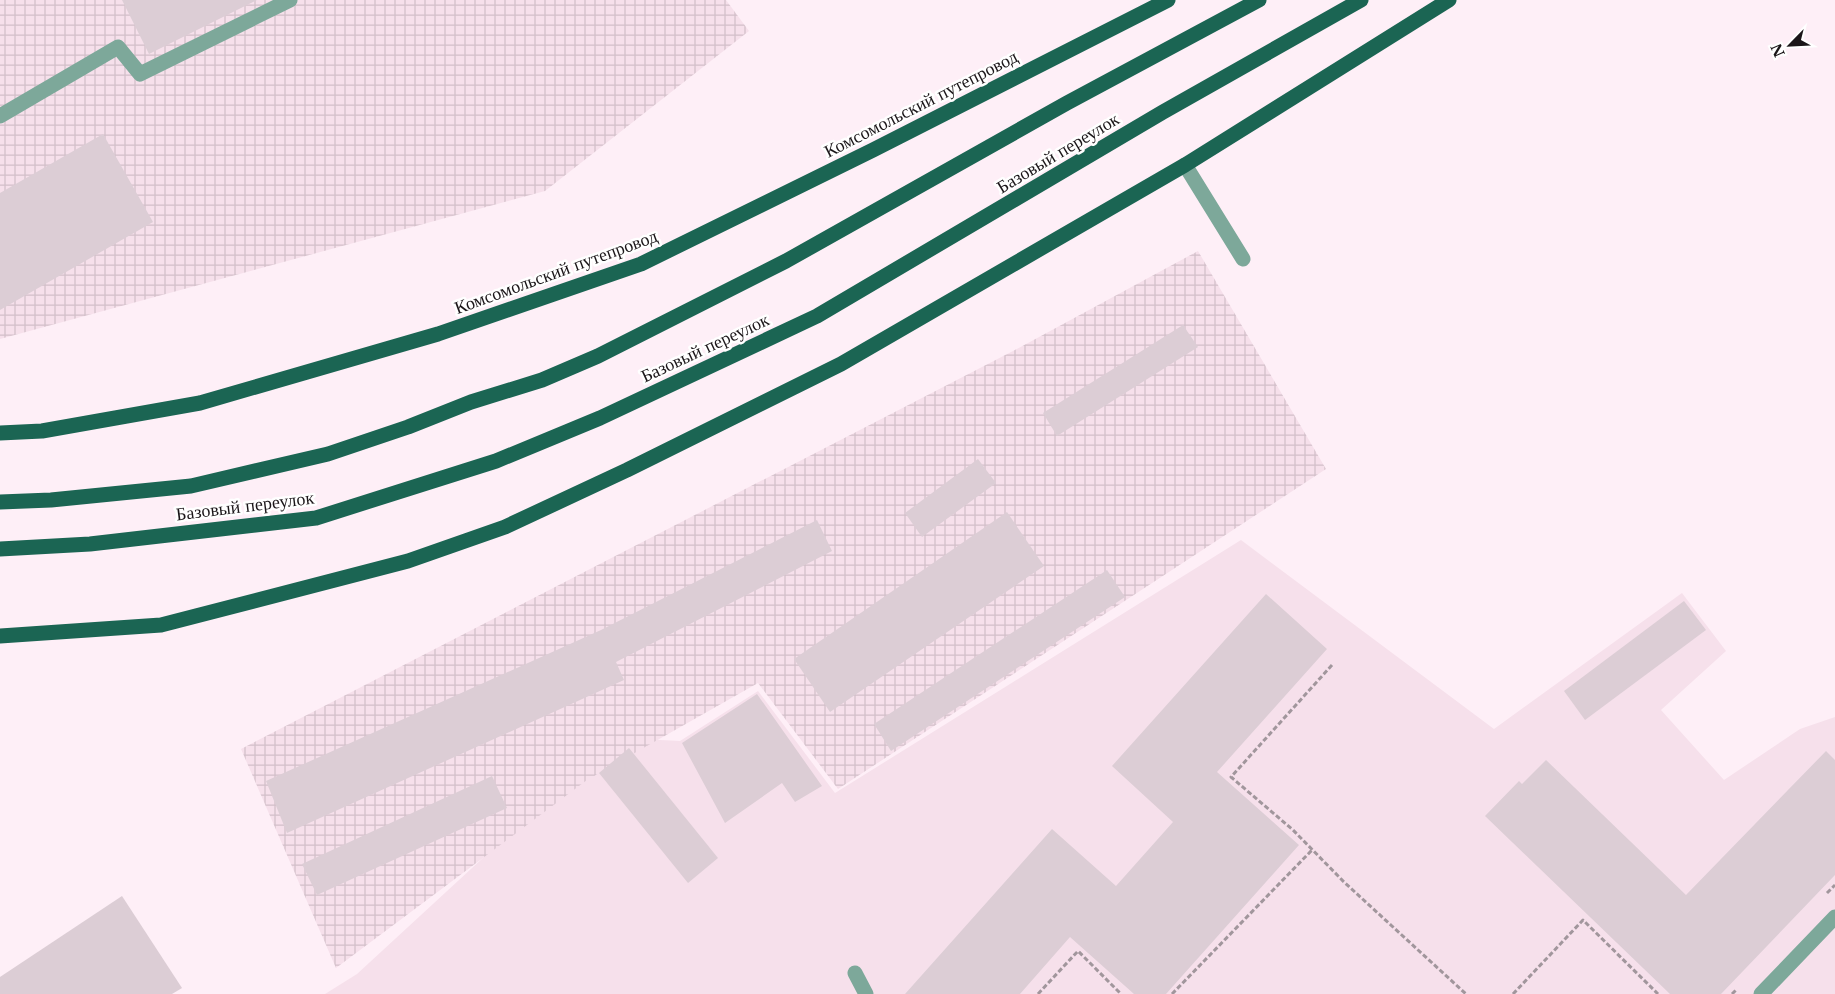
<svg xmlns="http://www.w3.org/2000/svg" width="1835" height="994" viewBox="0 0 1835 994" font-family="'Libre Baskerville',serif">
<defs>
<pattern id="industrial-grid" width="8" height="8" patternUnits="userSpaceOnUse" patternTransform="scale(1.25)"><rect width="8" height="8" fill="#f6e0eb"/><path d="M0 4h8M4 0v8" fill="none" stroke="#d2bfc9"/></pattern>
</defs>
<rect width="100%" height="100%" fill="#feeff7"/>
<path fill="#f6e0eb" d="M 1241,540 L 1494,729 L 1682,593 L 1726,651 L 1661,710 L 1724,780 L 1800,729 L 1835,717 L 1835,994 L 325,994 L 357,974 L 573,775 L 641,739 L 680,741 L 758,691 L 835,793 Z"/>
<g fill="url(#industrial-grid)">
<path d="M 0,0 L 726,0 L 749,31 L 545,191 L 0,339 Z"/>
<path d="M 1198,251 L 1326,469 L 838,789 L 758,683 L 587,780 L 336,968 L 241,749 L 1013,351 Z"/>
</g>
<g fill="#dccdd5">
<path d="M 122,0 L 257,0 L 149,54 Z"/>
<path d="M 103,134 L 153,222 L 0,310 L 0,193 Z"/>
<path d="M 1183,325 L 1198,347 L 1057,436 L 1043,413 Z"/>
<path d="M 978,459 L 996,483 L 922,537 L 905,513 Z"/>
<path d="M 1007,512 L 1044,566 L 830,712 L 794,659 Z"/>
<path d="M 817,520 L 832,551 L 616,662 L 624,680 L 287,833 L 266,781 L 601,630 Z"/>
<path d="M 1107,570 L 1125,597 L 891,751 L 874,724 Z"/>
<path d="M 1266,594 L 1327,649 L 1217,772 L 1299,845 L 1166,994 L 1134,994 L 1070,937 L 1020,994 L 905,994 L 1052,829 L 1116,886 L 1173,822 L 1112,766 Z"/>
<path d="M 1684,601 L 1706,630 L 1585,720 L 1564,691 Z"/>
<path d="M 757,694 L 822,786 L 795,802 L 782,783 L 725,823 L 682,743 Z"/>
<path d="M 629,748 L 718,858 L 688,883 L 599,773 Z"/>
<path d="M 1826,751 L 1835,760 L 1835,875 L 1721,994 L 1670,994 L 1485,816 L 1519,781 L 1522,784 L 1546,760 L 1686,895 Z"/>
<path d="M 492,776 L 507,808 L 317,895 L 302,864 Z"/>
<path d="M 122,896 L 182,988 L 172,994 L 0,994 L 0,977 Z"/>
</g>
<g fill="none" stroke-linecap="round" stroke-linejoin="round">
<g stroke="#a1969c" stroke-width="3" stroke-dasharray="5 2.5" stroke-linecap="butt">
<path d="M 1332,665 L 1231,777 L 1293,830 L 1344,882 L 1466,994"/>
<path d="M 1827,893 L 1835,885"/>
<path d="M 1038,994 L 1078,951 L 1121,994"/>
<path d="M 1172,994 L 1312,850"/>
<path d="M 1513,994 L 1583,920 L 1658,994"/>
<path d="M 1732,994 L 1737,989"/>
</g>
<g stroke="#7da89a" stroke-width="15">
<path d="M 0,116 L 118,47 L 140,74 L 290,0"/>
<path d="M 1185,165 L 1243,259"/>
<path d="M 855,973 L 866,994"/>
<path d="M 1761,994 L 1835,917"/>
</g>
<g stroke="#1b6553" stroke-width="15">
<path d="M 0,433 L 42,431 L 200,403 L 438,334 L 641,264 L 873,150 L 1168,0"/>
<path d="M 0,502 L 51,500 L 191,486 L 328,454 L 408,427 L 471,402 L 542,380 L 598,356 L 786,261 L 1067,103 L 1259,0"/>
<path d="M 0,549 L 90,544 L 316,518 L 496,461 L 600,418 L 817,316 L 1163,112 L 1361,0"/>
<path d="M 0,636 L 161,625 L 408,561 L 505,527 L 627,470 L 841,364 L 1185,165 L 1449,0"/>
</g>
</g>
<g text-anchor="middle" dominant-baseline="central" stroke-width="5" stroke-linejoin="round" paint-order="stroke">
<g font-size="18" fill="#1b1619" stroke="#fff">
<text transform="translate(921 104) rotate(-27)">Комсомольский путепровод</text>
<text transform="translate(1058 153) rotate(-31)">Базовый переулок</text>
<text transform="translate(556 272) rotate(-20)">Комсомольский путепровод</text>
<text transform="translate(705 348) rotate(-25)">Базовый переулок</text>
<text transform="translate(245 506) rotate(-7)">Базовый переулок</text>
</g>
</g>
<g transform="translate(1790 45) rotate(246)" stroke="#ffffff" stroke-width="4" paint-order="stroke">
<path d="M0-4L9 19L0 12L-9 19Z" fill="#1b1619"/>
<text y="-8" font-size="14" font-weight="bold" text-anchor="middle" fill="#1b1619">N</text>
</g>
</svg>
